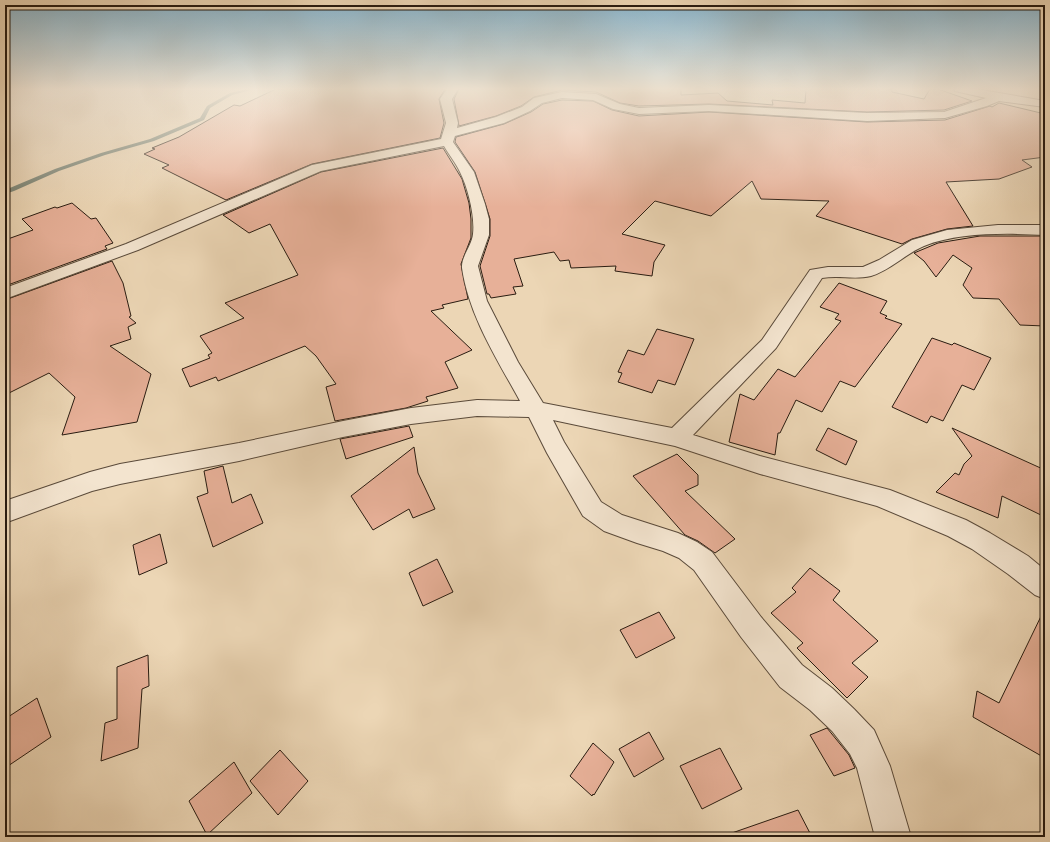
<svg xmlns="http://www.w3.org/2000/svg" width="1050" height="842" viewBox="0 0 1050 842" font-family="'Old Standard TT',serif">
<rect width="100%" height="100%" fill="#ecd6b5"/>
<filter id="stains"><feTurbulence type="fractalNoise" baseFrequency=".005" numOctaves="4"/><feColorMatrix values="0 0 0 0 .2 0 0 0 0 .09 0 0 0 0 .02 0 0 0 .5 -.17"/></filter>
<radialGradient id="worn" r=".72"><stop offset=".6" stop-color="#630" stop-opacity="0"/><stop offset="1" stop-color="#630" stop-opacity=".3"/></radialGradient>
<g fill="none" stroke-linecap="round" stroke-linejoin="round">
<path fill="#6c7a6d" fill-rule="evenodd" d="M 247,89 L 255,89 L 232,95 L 210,108 L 204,120 L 154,141 L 105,155 L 59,171 L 14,191 L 5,194 L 5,190 L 55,169 L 101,153 L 150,139 L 200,118 L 207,106 L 230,93 Z"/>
</g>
<g fill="#e7b098" stroke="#291c11">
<path d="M 276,89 L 445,89 L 439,99 L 444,123 L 440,138 L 312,164 L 226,200 L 162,168 L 169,165 L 144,154 L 155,149 L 152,148 L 179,137 L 234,105 L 240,106 Z"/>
<path d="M 459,89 L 681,89 L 681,95 L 718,93 L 727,101 L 773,105 L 772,100 L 805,103 L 806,89 L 891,89 L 892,92 L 924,99 L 930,89 L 938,89 L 972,101 L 944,110 L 867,112 L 709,104 L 639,106 L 620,103 L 596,92 L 562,90 L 534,97 L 521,106 L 496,116 L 459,126 L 454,99 Z"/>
<path d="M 562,100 L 593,101 L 612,110 L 639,116 L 709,112 L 867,122 L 945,120 L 990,106 L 992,107 L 999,103 L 1045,114 L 1045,157 L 1022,160 L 1032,167 L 999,179 L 946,182 L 973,226 L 947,229 L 912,239 L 902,244 L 816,216 L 829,201 L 761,199 L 752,181 L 711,216 L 655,201 L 622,234 L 665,245 L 654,262 L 652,276 L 615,271 L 616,266 L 571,268 L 569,260 L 560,261 L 554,252 L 514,259 L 523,286 L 513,287 L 516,294 L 491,298 L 489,294 L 487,294 L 480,266 L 490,236 L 490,219 L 475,172 L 455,142 L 456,137 L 504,124 L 531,112 L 543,104 Z"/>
<path d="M 443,148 L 462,179 L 469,203 L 471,219 L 471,238 L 461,264 L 468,299 L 442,305 L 444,308 L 431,311 L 472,350 L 445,362 L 458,388 L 426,397 L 428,401 L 406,408 L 335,421 L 326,387 L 336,384 L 316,356 L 305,346 L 218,381 L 216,377 L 190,387 L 182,369 L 210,358 L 208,355 L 212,353 L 200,336 L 244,318 L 225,303 L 298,275 L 270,224 L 249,233 L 223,215 L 321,172 Z"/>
<path d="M 72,203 L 91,219 L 96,218 L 113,243 L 105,246 L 107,249 L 5,286 L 5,240 L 33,230 L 22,219 L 55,207 L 57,208 Z"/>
<path d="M 980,236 L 1045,236 L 1045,326 L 1020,325 L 999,299 L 973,298 L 963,285 L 972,268 L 953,255 L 936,277 L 924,261 L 914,253 L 938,243 Z"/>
<path d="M 112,261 L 123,283 L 131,316 L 129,317 L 136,323 L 128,327 L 131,339 L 110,346 L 151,374 L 137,422 L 62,435 L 75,397 L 49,373 L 5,395 L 5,300 Z"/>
<path d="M 839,283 L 887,301 L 880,313 L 887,316 L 885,318 L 902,324 L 855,387 L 840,381 L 822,412 L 796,400 L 780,433 L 778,433 L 775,455 L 729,442 L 740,394 L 754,400 L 778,369 L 795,377 L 841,321 L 835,319 L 839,314 L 820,307 Z"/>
<path d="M 657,329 L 694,339 L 675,385 L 658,380 L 652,393 L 618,382 L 622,373 L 618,372 L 628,350 L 644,355 Z"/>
<path d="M 932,338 L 952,345 L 954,343 L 991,358 L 974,390 L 962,385 L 943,421 L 931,416 L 927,423 L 892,407 Z"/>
<path d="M 409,426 L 413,437 L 346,459 L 340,439 Z"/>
<path d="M 828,428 L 857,441 L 846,465 L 816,450 Z"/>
<path d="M 952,428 L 1045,470 L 1045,517 L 1002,496 L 998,518 L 936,492 L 955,473 L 959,475 L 964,464 L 972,456 Z"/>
<path d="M 414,447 L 418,473 L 435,509 L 413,518 L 409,509 L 373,530 L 351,496 Z"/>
<path d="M 677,454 L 698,475 L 698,485 L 685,491 L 735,539 L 715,553 L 698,541 L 685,535 L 633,476 Z"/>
<path d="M 223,466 L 232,503 L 251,494 L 263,523 L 213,547 L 197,497 L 208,493 L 204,471 Z"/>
<path d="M 160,534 L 167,563 L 139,575 L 133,545 Z"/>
<path d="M 437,559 L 453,592 L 423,606 L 409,573 Z"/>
<path d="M 810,568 L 840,591 L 833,600 L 878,641 L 852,663 L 868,677 L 847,698 L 797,648 L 803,643 L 771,613 L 796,592 L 792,588 Z"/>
<path d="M 1045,608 L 1045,758 L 973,717 L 977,691 L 999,703 Z"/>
<path d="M 659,612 L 675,638 L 636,658 L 620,630 Z"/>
<path d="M 148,655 L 149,686 L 142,689 L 138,748 L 101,761 L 105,723 L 117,719 L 117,667 Z"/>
<path d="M 37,698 L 51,737 L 5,768 L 5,719 Z"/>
<path d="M 827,728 L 849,755 L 855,768 L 834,776 L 810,735 Z"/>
<path d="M 649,732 L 664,759 L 634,777 L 619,749 Z"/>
<path d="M 593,743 L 614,762 L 594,795 L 593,794 L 592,796 L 570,776 Z"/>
<path d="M 720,748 L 742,789 L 702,809 L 680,766 Z"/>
<path d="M 280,750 L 308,781 L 278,815 L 250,781 Z"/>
<path d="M 234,762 L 252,793 L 207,835 L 189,801 Z"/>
<path d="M 798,810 L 812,837 L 729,837 L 729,834 Z"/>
</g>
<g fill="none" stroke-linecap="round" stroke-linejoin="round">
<defs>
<path id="minor" d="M 447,89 L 458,89 L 452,99 L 458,123 L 457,128 L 496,117 L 522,107 L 534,98 L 562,92 L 596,94 L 620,104 L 639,108 L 709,105 L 867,113 L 944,112 L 986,98 L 955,91 L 954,89 L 976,89 L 1045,101 L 1045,107 L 999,101 L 987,106 L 945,118 L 867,121 L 709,111 L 639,114 L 613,109 L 593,100 L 562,98 L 542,103 L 530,111 L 504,123 L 455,136 L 453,142 L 474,172 L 485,204 L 489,219 L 489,235 L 478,266 L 487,301 L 518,362 L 543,403 L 672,428 L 762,340 L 810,270 L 828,267 L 863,267 L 879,260 L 912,240 L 947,230 L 998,225 L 1045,225 L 1045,235 C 1008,233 959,232 924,246 C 905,254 891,270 871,276 C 854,280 839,275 822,278 L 776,348 L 693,435 L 760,456 L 890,490 L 966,520 L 990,533 L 1028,556 L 1045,570 L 1045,599 L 1035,595 L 1008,574 L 972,549 L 948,536 L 877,506 L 760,474 L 675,446 L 553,420 L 564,442 L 601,502 L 622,515 L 678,533 L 697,542 L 712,552 L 761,617 L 802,665 L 832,688 L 854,709 L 874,730 L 890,766 L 911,837 L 875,837 L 857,768 L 850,754 L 832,731 L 810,710 L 780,687 L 741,637 L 694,570 L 679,558 L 663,551 L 637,543 L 604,531 L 583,516 L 547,453 L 529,417 L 477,416 L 411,424 L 343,437 L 239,461 L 120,484 L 92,491 L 10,521 L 5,519 L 5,501 L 90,472 L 120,464 L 239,443 L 343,421 L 411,408 L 477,400 L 520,401 C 497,359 469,316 462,268 C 461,257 472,245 473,234 C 475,216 468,188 460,172 C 456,163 449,155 444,146 L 321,171 L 138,250 L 5,299 L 5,288 L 126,244 L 312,165 L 441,139 L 446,123 L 440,99 Z"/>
</defs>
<use href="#minor" stroke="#5a4a3a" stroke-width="2"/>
<use href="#minor" fill="#f3e4cf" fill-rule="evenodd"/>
</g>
<linearGradient id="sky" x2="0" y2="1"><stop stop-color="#88b6cf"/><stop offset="0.43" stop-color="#f6edde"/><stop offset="1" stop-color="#f6edde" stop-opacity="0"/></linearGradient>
<rect width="1050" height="207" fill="url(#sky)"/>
<rect width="1050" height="842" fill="none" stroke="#ecd6b5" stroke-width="20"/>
<rect x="6" y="6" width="1038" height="830" fill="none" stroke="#291c11" stroke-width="2"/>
<rect x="10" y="10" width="1030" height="822" fill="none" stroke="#291c11"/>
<rect width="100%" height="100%" filter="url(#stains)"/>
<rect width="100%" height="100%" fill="url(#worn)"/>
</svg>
